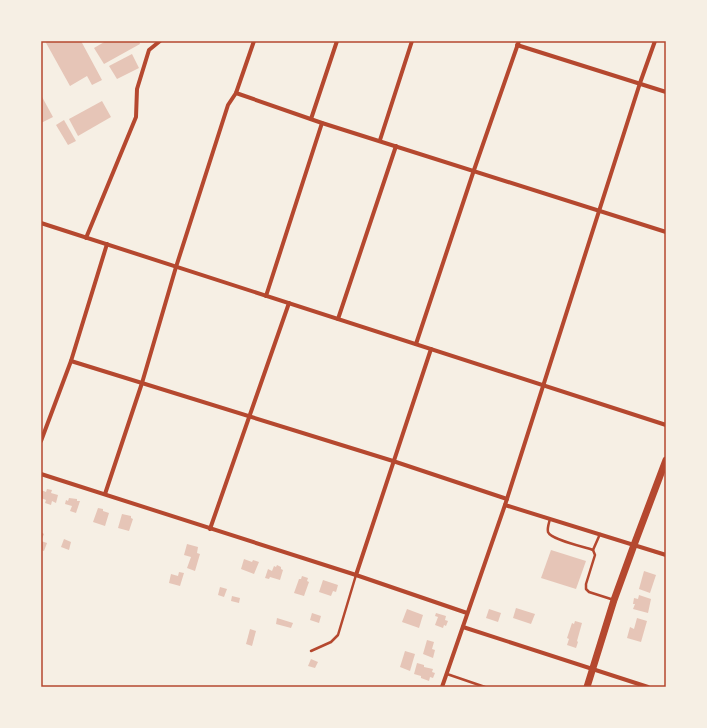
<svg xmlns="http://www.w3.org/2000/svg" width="707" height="728" viewBox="0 0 707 728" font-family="Barlow,sans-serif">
<rect width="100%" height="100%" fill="#f6efe4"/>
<g fill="#e6c5b7">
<path d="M 45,41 L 81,41 L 102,80 L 92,85 L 87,76 L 70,86 Z"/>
<path d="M 106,41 L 139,41 L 140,44 L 104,64 L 94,48 Z"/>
<path d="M 132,54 L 139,68 L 117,79 L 109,66 Z"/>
<path d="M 41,95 L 53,117 L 41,123 Z"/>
<path d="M 102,101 L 111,117 L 78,136 L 69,119 Z"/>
<path d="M 64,120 L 76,141 L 68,145 L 56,125 Z"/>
<path d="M 47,489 L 52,490 L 51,493 L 58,495 L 56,503 L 52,501 L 51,505 L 45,503 L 46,500 L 41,498 L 41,490 L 46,492 Z"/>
<path d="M 69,498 L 77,499 L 77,501 L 80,501 L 76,513 L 70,511 L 72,506 L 65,504 L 66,500 L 68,501 Z"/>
<path d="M 98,508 L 103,509 L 103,511 L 109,513 L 105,526 L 93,522 Z"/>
<path d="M 122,514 L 131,516 L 131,518 L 133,519 L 129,531 L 118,528 Z"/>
<path d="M 41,532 L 44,534 L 41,541 L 47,543 L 44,551 L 41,550 Z"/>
<path d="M 64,539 L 71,542 L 69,550 L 61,547 Z"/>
<path d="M 187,544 L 198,547 L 197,553 L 200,554 L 195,571 L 187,568 L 191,557 L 184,555 Z"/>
<path d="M 551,550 L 586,561 L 576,589 L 541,578 Z"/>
<path d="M 244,559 L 252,562 L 253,560 L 259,562 L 254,574 L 241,569 Z"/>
<path d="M 277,565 L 281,567 L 281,569 L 283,570 L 280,580 L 270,577 L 269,579 L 265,578 L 268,569 L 272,571 L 274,566 L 276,567 Z"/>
<path d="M 644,571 L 656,575 L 650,593 L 639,589 Z"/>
<path d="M 179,572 L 184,573 L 180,586 L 169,583 L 171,574 L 178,576 Z"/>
<path d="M 302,576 L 308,578 L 307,581 L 309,582 L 304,596 L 294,593 L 299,579 L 301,579 Z"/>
<path d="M 323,580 L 338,585 L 336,592 L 333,591 L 331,596 L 319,592 Z"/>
<path d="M 220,587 L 227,589 L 224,597 L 218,595 Z"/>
<path d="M 639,595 L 651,599 L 648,613 L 633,609 L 635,604 L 633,604 L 634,598 L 638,599 Z"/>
<path d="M 232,596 L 240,598 L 239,603 L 231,601 Z"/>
<path d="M 516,608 L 535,614 L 531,624 L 513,618 Z"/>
<path d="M 407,609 L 423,615 L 419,628 L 402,622 Z"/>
<path d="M 489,609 L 501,613 L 498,622 L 486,618 Z"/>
<path d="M 312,613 L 321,616 L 319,623 L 310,620 Z"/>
<path d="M 436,613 L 446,616 L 445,620 L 448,621 L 446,626 L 444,625 L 443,628 L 435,625 L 438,617 L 435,616 Z"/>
<path d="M 277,618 L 293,623 L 291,628 L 276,624 Z"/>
<path d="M 637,618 L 647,621 L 641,642 L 627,638 L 630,627 L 634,629 Z"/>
<path d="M 575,621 L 582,623 L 577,641 L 578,642 L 576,648 L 567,645 L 569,639 L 567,638 L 572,623 L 574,624 Z"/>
<path d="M 250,629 L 256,631 L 252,646 L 246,644 Z"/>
<path d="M 427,640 L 434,642 L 432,649 L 435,650 L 433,658 L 423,654 Z"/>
<path d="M 405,651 L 415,654 L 410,671 L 400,667 Z"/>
<path d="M 311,659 L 318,662 L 315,668 L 308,666 Z"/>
<path d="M 417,663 L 424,665 L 424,667 L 433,669 L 432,672 L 435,673 L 433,678 L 430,677 L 429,681 L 421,678 L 421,676 L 414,674 Z"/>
</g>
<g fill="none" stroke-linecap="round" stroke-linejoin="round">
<g stroke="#b5482f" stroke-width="2.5">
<path d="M 550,519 C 549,523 547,528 548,532 C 551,540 585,547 593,550 L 595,555 L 586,584 L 586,589 L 589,592 L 614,600"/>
<path d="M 593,550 L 600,534"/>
<path d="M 311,651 L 331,642 L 338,635 L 356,575"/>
<path d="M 447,674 L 485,687"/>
</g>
<g stroke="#b5482f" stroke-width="4">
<path d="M 517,45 L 666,92"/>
<path d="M 236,93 L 322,123 L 666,232"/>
<path d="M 311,119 L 337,41"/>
<path d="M 380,140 L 412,41"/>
<path d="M 41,223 L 666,425"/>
<path d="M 86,238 L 136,117 L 137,89 L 149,50 L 160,41"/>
<path d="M 266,296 L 322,123"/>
<path d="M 338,319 L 396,146"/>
<path d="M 416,344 L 474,170 L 519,41"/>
<path d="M 71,361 L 393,461 L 507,499"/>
<path d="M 41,441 L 71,361 L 107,244"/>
<path d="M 41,474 L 356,575 L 467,613"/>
<path d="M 105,494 L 142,383 L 176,267 L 228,105 L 236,93 L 254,41"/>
<path d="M 505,505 L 666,555"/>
<path d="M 210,529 L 289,303"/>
<path d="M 356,575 L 431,349"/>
<path d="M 463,627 L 648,687"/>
<path d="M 442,687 L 505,505 L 640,83 L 655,41"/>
</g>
<path stroke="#b5482f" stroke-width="7" d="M 587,687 L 614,600 L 634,545 L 666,460"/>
</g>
<rect width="707" height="728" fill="none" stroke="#f6efe4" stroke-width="84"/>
<rect x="42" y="42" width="623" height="644" fill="none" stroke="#b5482f" stroke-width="1.5"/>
</svg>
